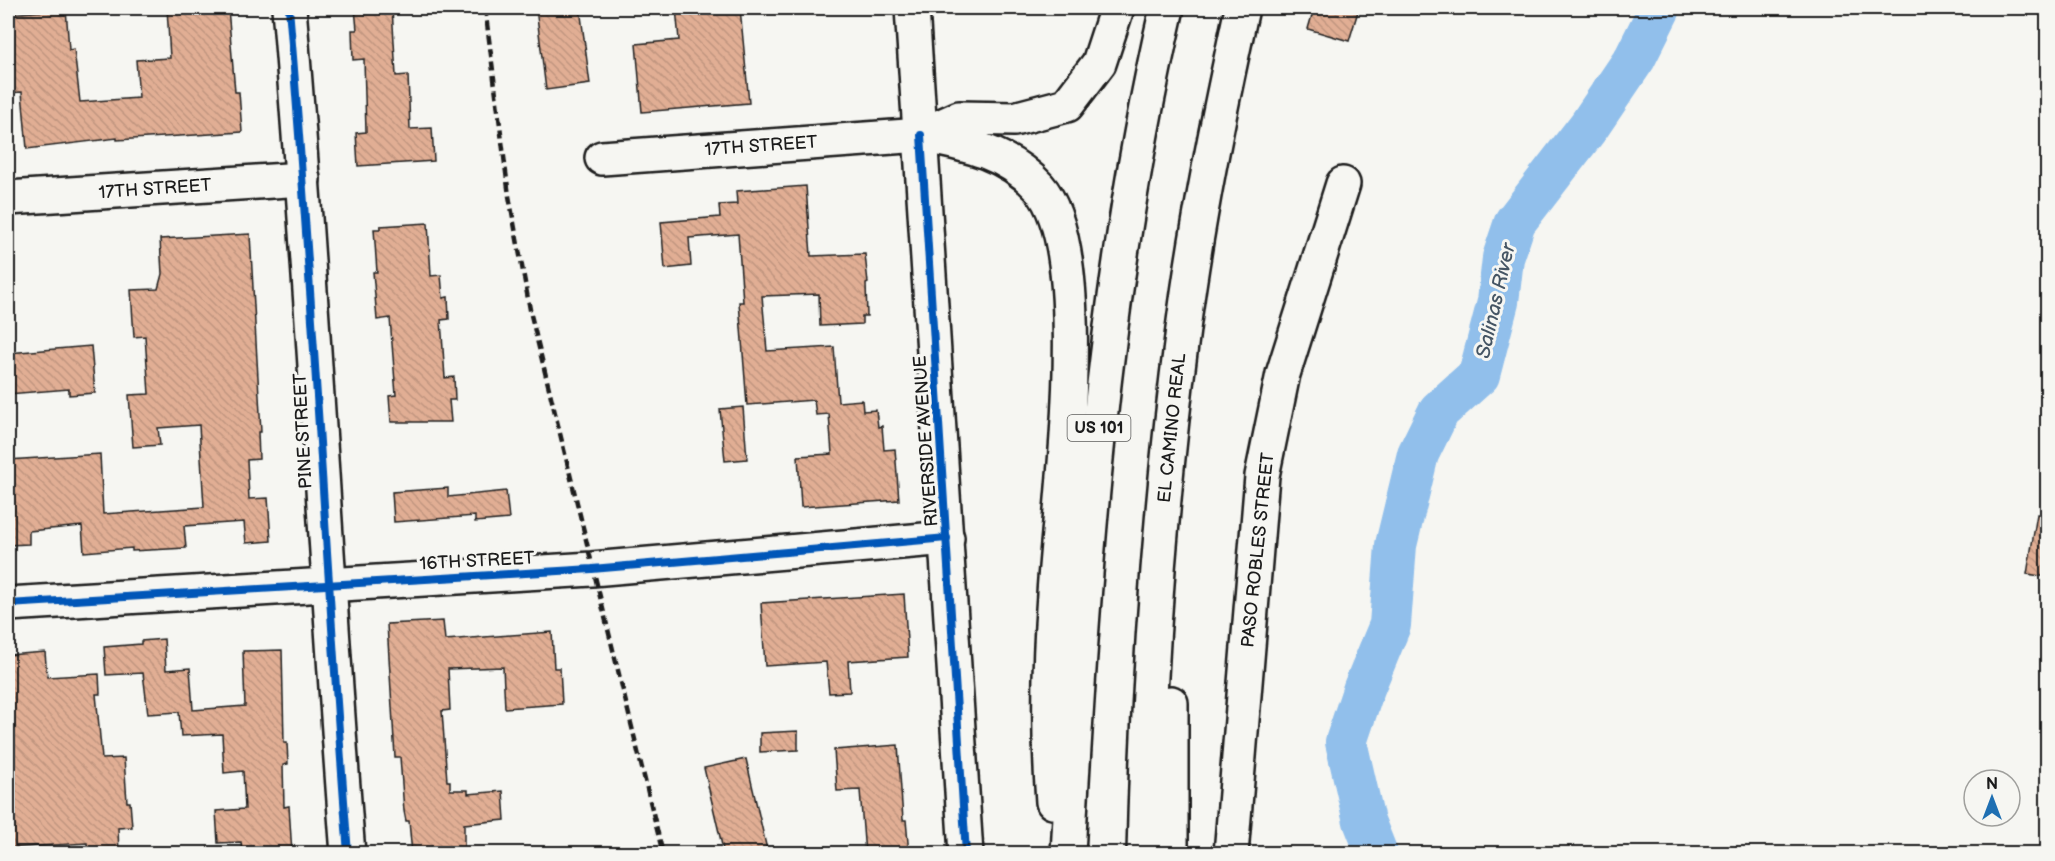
<svg xmlns="http://www.w3.org/2000/svg" width="2055" height="861" viewBox="0 0 2055 861" font-family="'Balsamiq Sans',sans-serif">
<defs>
<pattern id="water-waves" width="16" height="10" patternUnits="userSpaceOnUse" patternTransform="scale(1.5)"><rect width="16" height="10" fill="#91bfeb"/><path d="M0 5q4-4 8 0t8 0" fill="none" stroke="#7ca4c9"/></pattern>
<pattern id="building-back-hatch" width="6" height="6" patternUnits="userSpaceOnUse" patternTransform="scale(1.5)"><rect width="6" height="6" fill="#e1ae94"/><path d="M-1 5l2 2M0 0l6 6M5-1l2 2" fill="none" stroke="#c0957f"/></pattern>
</defs>
<rect width="100%" height="100%" fill="#f6f6f2"/>
<filter id="ink" filterUnits="userSpaceOnUse"><feTurbulence type="fractalNoise" baseFrequency=".0167" numOctaves="2"/><feDisplacementMap in="SourceGraphic" scale="12" xChannelSelector="R" yChannelSelector="G"/><feConvolveMatrix kernelMatrix="1 2 1 2 8 2 1 2 1" color-interpolation-filters="sRGB"/></filter>
<g filter="url(#ink)">
<path fill="url(#water-waves)" stroke="#627e98" stroke-width="1.5" d="M 1636,8 L 1678,8 L 1675,15 L 1635,58 Z"/>
<g fill="none" stroke-linecap="round" stroke-linejoin="round">
<path stroke="#91bfeb" stroke-width="42" d="M 1377,854 L 1364,821 L 1346,742 L 1364,688 L 1390,625 L 1396,545 L 1418,454 L 1439,411 L 1479,375 L 1498,302 L 1503,258 L 1515,222 L 1589,126 L 1635,58 L 1660,8"/>
</g>
<g fill="url(#building-back-hatch)" stroke="#1c1c1c" stroke-width="1.5">
<path d="M 46,8 L 66,8 L 69,50 L 74,49 L 80,102 L 139,98 L 136,60 L 170,58 L 167,8 L 228,8 L 235,92 L 239,92 L 242,132 L 117,140 L 117,138 L 27,149 L 22,92 L 8,93 L 8,14 L 46,11 Z"/>
<path d="M 355,8 L 392,8 L 396,76 L 408,75 L 410,129 L 432,128 L 434,161 L 358,166 L 356,133 L 366,132 L 364,59 L 353,60 L 352,30 L 357,30 Z"/>
<path d="M 536,8 L 580,8 L 590,84 L 546,90 Z"/>
<path d="M 676,8 L 740,8 L 749,103 L 642,112 L 636,44 L 679,40 Z"/>
<path d="M 1314,8 L 1359,8 L 1349,41 L 1308,29 Z"/>
<path d="M 806,186 L 811,256 L 865,254 L 868,283 L 866,284 L 867,316 L 862,316 L 862,324 L 820,326 L 819,294 L 762,296 L 767,351 L 834,347 L 838,402 L 862,400 L 863,411 L 876,410 L 878,427 L 882,426 L 884,450 L 895,449 L 899,500 L 801,507 L 798,456 L 832,454 L 829,414 L 816,415 L 814,400 L 747,405 L 739,302 L 743,302 L 738,234 L 689,238 L 691,266 L 665,269 L 661,222 L 720,217 L 719,205 L 737,204 L 736,191 Z"/>
<path d="M 428,223 L 431,276 L 441,275 L 443,298 L 448,297 L 449,319 L 441,320 L 445,378 L 454,377 L 455,400 L 449,400 L 451,422 L 391,422 L 389,396 L 396,395 L 390,318 L 377,320 L 373,272 L 377,272 L 374,229 L 380,229 L 380,226 Z"/>
<path d="M 250,234 L 261,432 L 258,432 L 259,459 L 247,460 L 249,499 L 268,498 L 271,541 L 246,543 L 244,522 L 184,526 L 186,548 L 132,551 L 132,548 L 84,552 L 82,526 L 29,531 L 29,544 L 8,545 L 8,460 L 100,454 L 103,514 L 204,507 L 199,425 L 158,428 L 160,445 L 133,447 L 129,395 L 149,394 L 145,336 L 134,337 L 131,290 L 158,289 L 162,274 L 160,239 Z"/>
<path d="M 91,346 L 95,393 L 69,395 L 69,389 L 8,394 L 8,353 Z"/>
<path d="M 743,407 L 747,459 L 725,461 L 720,409 Z"/>
<path d="M 448,488 L 448,497 L 506,491 L 509,519 L 475,522 L 475,516 L 394,522 L 392,492 Z"/>
<path d="M 2037,514 L 2048,515 L 2048,577 L 2027,574 Z"/>
<path d="M 904,594 L 908,657 L 848,661 L 850,692 L 829,693 L 826,662 L 765,666 L 761,603 Z"/>
<path d="M 443,621 L 445,640 L 552,632 L 554,668 L 560,668 L 562,704 L 505,708 L 503,667 L 448,669 L 450,710 L 442,711 L 447,781 L 450,781 L 450,790 L 468,790 L 468,794 L 503,791 L 505,820 L 464,824 L 464,854 L 412,854 L 409,821 L 406,821 L 404,811 L 400,757 L 395,757 L 387,624 Z"/>
<path d="M 164,639 L 166,670 L 190,668 L 193,710 L 245,706 L 243,651 L 282,650 L 284,743 L 287,743 L 288,764 L 283,765 L 284,807 L 289,806 L 292,854 L 242,854 L 241,842 L 218,843 L 216,811 L 245,809 L 243,771 L 224,773 L 222,734 L 181,736 L 179,712 L 148,714 L 143,673 L 106,675 L 104,647 L 141,644 L 141,641 Z"/>
<path d="M 45,652 L 47,677 L 99,674 L 100,694 L 96,694 L 102,759 L 124,758 L 127,802 L 130,802 L 132,827 L 118,828 L 119,854 L 88,854 L 87,843 L 8,848 L 8,768 L 11,768 L 8,739 L 8,655 Z"/>
<path d="M 798,731 L 798,750 L 760,752 L 760,733 Z"/>
<path d="M 898,745 L 903,820 L 906,820 L 909,854 L 865,854 L 860,790 L 837,791 L 834,750 Z"/>
<path d="M 746,759 L 768,854 L 724,854 L 704,768 Z"/>
</g>
<g fill="none" stroke-linecap="round" stroke-linejoin="round">
<defs>
<g id="minor">
<path d="M 289,8 C 313,289 326,572 348,854"/>
<path d="M 602,158 L 921,135"/>
<path d="M 8,198 L 303,179"/>
<path d="M 8,604 L 592,569 L 947,538"/>
<path d="M 1231,854 L 1262,476 L 1283,374 L 1343,184"/>
</g>
<path id="major" d="M 912,8 L 966,854"/>
<g id="highway">
<path d="M 921,135 C 965,144 1007,152 1039,187 C 1096,251 1059,506 1054,594 C 1049,662 1048,734 1053,802"/>
<path d="M 921,135 L 959,118 L 1014,119 L 1067,105 L 1099,63 L 1117,8"/>
<path d="M 1068,854 C 1083,570 1103,285 1167,8"/>
<path d="M 1144,854 C 1148,678 1160,503 1183,329 C 1197,221 1219,114 1242,8"/>
<path d="M 1171,854 L 1171,703"/>
</g>
</defs>
<use href="#minor" stroke="#1c1c1c" stroke-width="38"/>
<use href="#major" stroke="#1c1c1c" stroke-width="38"/>
<use href="#highway" stroke="#1c1c1c" stroke-width="38"/>
<use href="#minor" stroke="#f6f6f2" stroke-width="33"/>
<use href="#major" stroke="#f6f6f2" stroke-width="33"/>
<use href="#highway" stroke="#f6f6f2" stroke-width="33"/>
<path stroke="#1c1c1c" stroke-width="4.5" stroke-dasharray="9 4.5" stroke-linecap="butt" d="M 485,8 L 509,196 L 531,315 L 663,854"/>
<defs>
<g id="cycleway">
<path d="M 289,8 C 313,289 326,572 348,854"/>
<path d="M 921,135 L 966,854"/>
<path d="M 8,604 L 592,569 L 947,538"/>
</g>
</defs>
<use href="#cycleway" stroke="#f6f6f2" stroke-width="11"/>
<use href="#cycleway" stroke="#0057b8" stroke-width="8"/>
</g>
</g>
<g text-anchor="middle" dominant-baseline="central" stroke-width="6" stroke-linejoin="round" paint-order="stroke">
<rect fill="#f6f6f2" stroke="#5d5d5c" stroke-width="1.5" x="1067.5" y="415" width="63" height="26" rx="4.5"/>
<g font-size="16" font-weight="bold" fill="#1c1c1c">
<text x="1099" y="428">US 101</text>
</g>
<g font-size="18" fill="#1c1c1c" stroke="#f6f6f2">
<text transform="translate(761 146) rotate(-4)">17TH STREET</text>
<text transform="translate(155 189) rotate(-4)">17TH STREET</text>
<text transform="translate(1172 428) rotate(-84)">EL CAMINO REAL</text>
<text transform="translate(303 431) rotate(-93)">PINE STREET</text>
<text transform="translate(926 441) rotate(-94)">RIVERSIDE AVENUE</text>
<text transform="translate(1258 550) rotate(-84)">PASO ROBLES STREET</text>
<text transform="translate(477 561) rotate(-3)">16TH STREET</text>
</g>
<g font-size="20" font-style="italic" fill="#455564" stroke="#f6f6f2">
<text transform="translate(1496 301) rotate(-77)">Salinas River</text>
</g>
</g>
<rect width="2055" height="861" fill="none" stroke="#f6f6f2" stroke-width="30"/>
<rect x="15" y="15" width="2025" height="831" fill="none" stroke="#1c1c1c" stroke-width="2" filter="url(#ink)"/>
<g transform="translate(1992 798)"><circle r="28" fill="#f6f6f2" stroke="#9f9f9c" stroke-width="1.5"/>
<path d="M0-4.5L10 22L0 15L-10 22Z" fill="#1f6fb2"/>
<text y="-9" font-size="16" font-weight="bold" text-anchor="middle" fill="#1c1c1c">N</text>
</g>
</svg>
